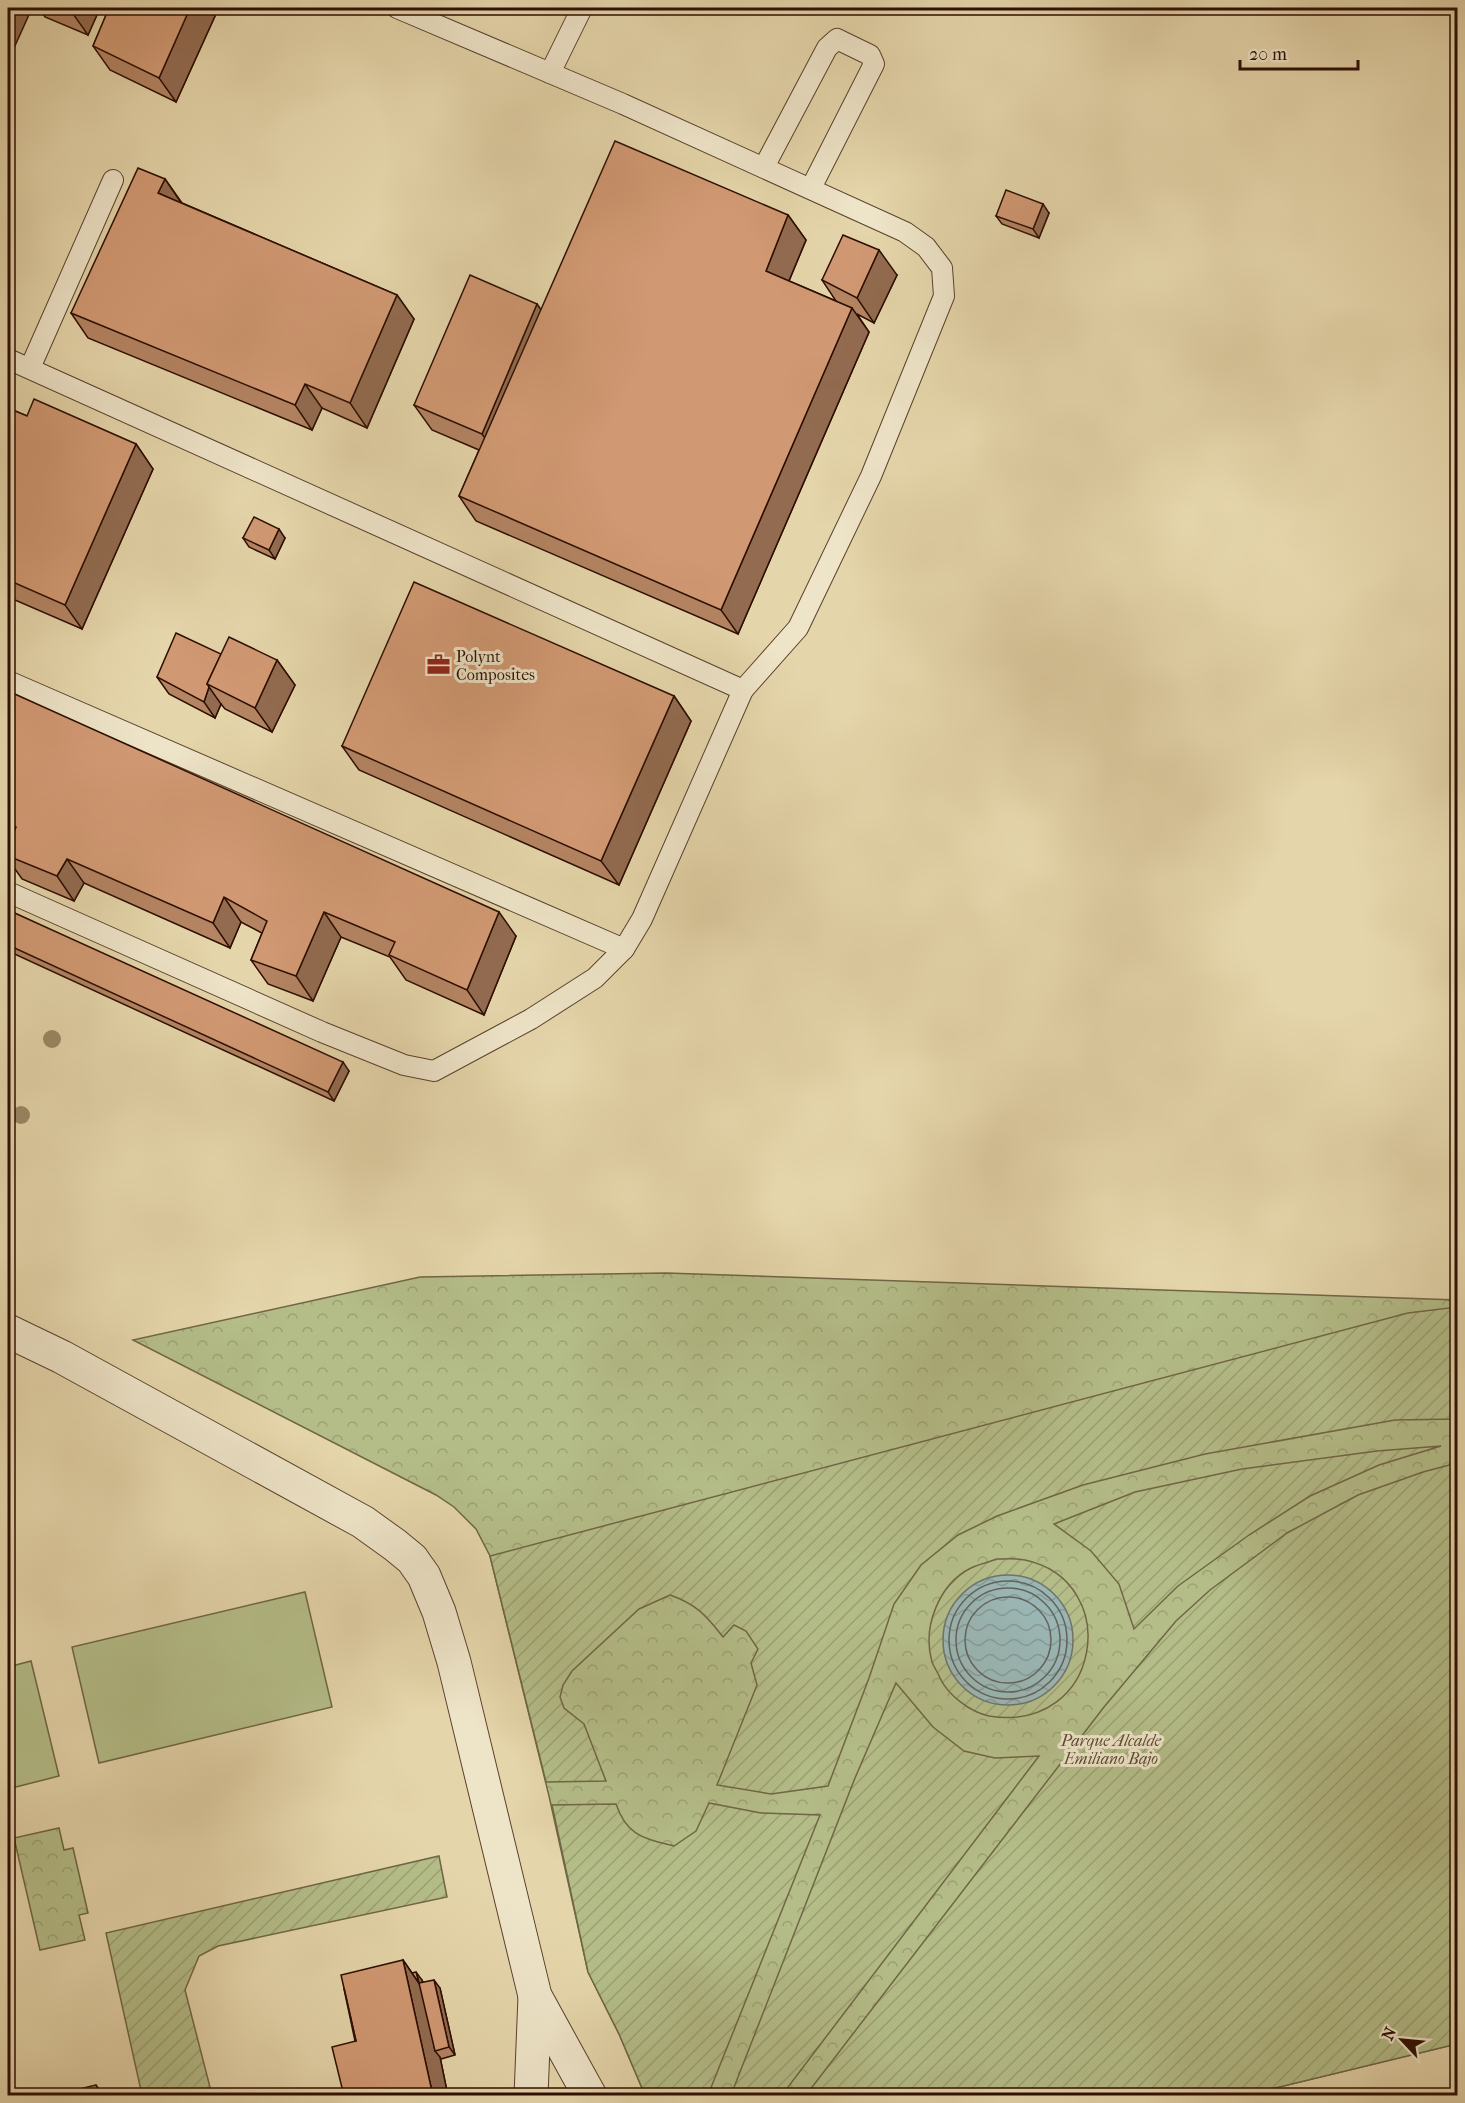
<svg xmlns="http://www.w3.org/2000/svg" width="1465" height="2103" viewBox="0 0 1465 2103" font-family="'IM FELL French Canon',serif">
<defs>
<pattern id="forest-crowns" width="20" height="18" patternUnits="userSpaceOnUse" patternTransform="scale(1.5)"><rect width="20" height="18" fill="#b4bd88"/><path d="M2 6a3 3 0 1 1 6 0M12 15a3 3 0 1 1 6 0" fill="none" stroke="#9ba174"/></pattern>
<pattern id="garden-furrows" width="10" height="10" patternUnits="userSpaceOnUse" patternTransform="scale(1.5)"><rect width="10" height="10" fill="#b4bd88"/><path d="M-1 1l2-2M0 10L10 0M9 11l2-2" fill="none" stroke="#9ba174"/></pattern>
<pattern id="water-waves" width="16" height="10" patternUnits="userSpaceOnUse" patternTransform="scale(1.5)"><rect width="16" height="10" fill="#9ab6b4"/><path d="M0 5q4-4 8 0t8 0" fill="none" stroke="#859b99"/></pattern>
</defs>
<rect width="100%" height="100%" fill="#e5d5aa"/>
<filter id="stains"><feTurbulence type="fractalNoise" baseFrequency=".00333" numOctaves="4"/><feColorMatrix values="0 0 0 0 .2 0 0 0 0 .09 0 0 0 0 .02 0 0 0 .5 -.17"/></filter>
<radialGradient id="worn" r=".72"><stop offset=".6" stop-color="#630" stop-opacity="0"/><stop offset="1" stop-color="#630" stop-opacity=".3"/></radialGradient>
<g fill="url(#forest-crowns)" stroke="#706645" stroke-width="1.5">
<path d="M 666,1273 L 1457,1300 L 1457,2044 L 1246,2095 L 645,2095 L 619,2034 L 588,1972 L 549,1796 L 490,1556 L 476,1529 L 454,1507 L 436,1495 L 133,1340 L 420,1277 Z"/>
<path d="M 59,1828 L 64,1850 L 73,1848 L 88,1913 L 79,1915 L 85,1940 L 40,1950 L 14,1838 Z"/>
</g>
<g fill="url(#garden-furrows)" stroke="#706645" stroke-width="1.5">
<path d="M 1457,1307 L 1457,1419 L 1395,1420 L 1205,1454 L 1083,1485 L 997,1516 L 958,1535 L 921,1565 L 894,1604 L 869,1678 L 828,1786 L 771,1794 L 717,1785 L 757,1685 L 751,1663 L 758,1649 L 746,1631 L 734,1625 L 723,1637 C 706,1615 696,1604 670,1595 L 639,1609 L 572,1671 L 563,1685 L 560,1697 L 564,1708 L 584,1724 L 606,1781 L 546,1782 L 490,1556 L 1408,1313 Z"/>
<path d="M 1441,1446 L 1379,1465 L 1310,1496 L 1249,1535 L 1178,1586 L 1134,1629 L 1119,1584 L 1091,1551 L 1054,1524 L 1135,1492 L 1242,1469 L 1377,1451 Z"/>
<path d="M 1457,1463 L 1457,2044 L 1246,2095 L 806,2095 L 1104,1707 L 1176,1621 L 1210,1590 L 1287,1533 L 1358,1495 L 1423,1472 Z"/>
<path d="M 997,1559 C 1006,1559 1016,1558 1025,1560 C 1124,1581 1102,1734 989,1716 C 970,1712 948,1695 940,1678 C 938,1673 934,1667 932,1662 C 922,1627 939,1584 971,1568 C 979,1564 989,1562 997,1559 Z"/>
<path d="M 896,1683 L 933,1727 L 964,1751 L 995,1758 L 1039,1756 L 782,2095 L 731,2095 L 855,1778 Z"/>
<path d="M 709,1803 L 761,1813 L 820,1815 L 708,2095 L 645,2095 L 619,2034 L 588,1972 L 552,1805 L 616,1804 C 627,1836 643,1838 674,1846 L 696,1831 Z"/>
<path d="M 439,1856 L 447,1897 L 218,1946 L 199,1956 L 185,1990 L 212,2095 L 142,2095 L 106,1933 Z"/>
</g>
<g fill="#b4bd88" stroke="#706645" stroke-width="1.5">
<path d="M 305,1592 L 332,1707 L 99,1763 L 72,1647 Z"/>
<path d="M 31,1661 L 59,1776 L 8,1789 L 8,1667 Z"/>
</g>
<circle fill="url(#water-waves)" stroke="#6e736d" stroke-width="1.5" cx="1008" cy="1640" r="65"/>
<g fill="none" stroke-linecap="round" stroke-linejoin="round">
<g stroke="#63625b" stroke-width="1.5">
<circle cx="1008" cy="1640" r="59"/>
<circle cx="1008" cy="1640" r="52"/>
<circle cx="1008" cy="1640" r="43"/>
</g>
<defs>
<g id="service">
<path d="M 550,73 L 582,8"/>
<path d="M 764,167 L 827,48 L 837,39 L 870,55 L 874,64 L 811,188"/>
<path d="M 8,359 L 743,690 L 798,628 L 871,476 L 944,296 L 942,268 L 926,247 L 905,232 L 623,104 L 397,8"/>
<path d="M 30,368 L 113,180"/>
<path d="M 8,681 L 624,949 L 642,919 L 743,690"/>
<path d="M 8,892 L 322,1032 L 404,1065 L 434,1071 L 531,1019 L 595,978 L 624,949"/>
</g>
<g id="minor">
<path d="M 8,1331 L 62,1357 L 363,1522 L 395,1545 L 412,1559 L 424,1576 L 439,1612 L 454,1662 L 535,1996 L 590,2096"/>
<path d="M 531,2096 L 535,1996"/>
</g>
</defs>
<use href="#service" stroke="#5a402c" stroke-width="22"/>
<use href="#minor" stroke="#5a402c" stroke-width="35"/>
<use href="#service" stroke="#eee4c8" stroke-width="20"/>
<use href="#minor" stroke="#eee4c8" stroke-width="33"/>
</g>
<g fill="#9a8967">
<circle cx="52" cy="1039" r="9"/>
<circle cx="21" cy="1115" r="9"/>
</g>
<g fill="#b48463" stroke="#2c0e02" stroke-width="1.5">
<path d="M 39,8 L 100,8 L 88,35 L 45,17 Z"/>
<path d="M 109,8 L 209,8 L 215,16 L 176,102 L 110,70 L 93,46 Z"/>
<path d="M 165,179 L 182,203 L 397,295 L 414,319 L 367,428 L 322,408 L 312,430 L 88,338 L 71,313 Z"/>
<path d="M 1049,213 L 1039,238 L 1002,224 L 996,216 Z"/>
<path d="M 788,215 L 806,240 L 789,281 L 836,301 L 822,280 L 897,275 L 874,323 L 857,314 L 869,332 L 738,634 L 476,521 L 459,496 L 479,450 L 432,430 L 414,405 L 537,304 L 541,310 Z"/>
<path d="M 8,408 L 27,416 L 136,444 L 153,469 L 82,629 L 8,597 Z"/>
<path d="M 243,538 L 285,538 L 275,559 L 249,547 Z"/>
<path d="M 221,654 L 277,660 L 295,685 L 272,732 L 225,709 L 221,704 L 215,718 L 169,694 L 157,677 Z"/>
<path d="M 8,691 L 516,936 L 484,1015 L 406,980 L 390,957 L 341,937 L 313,1001 L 268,984 L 251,960 L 262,933 L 241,922 L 230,948 L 84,883 L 74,901 L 22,879 L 8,859 L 8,847 L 10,841 L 8,840 Z"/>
<path d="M 674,696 L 691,721 L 619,885 L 359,770 L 342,746 Z"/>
<path d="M 8,910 L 349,1071 L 334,1101 L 8,951 Z"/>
<path d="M 8,1807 L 13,1832 L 8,1834 Z"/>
<path d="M 403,1960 L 412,1973 L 422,1980 L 423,1982 L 440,1988 L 455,2055 L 441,2059 L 440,2057 L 448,2096 L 344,2096 L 355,2041 Z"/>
</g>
<g fill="#926b50" stroke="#2c0e02" stroke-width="1.5">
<path d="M 8,8 L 32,8 L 9,59 L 8,57 Z"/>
<path d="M 72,8 L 100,8 L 88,35 L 71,11 Z"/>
<path d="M 190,8 L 209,8 L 215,16 L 176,102 L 159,78 Z"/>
<path d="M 165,179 L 182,204 L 158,193 Z"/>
<path d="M 1043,204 L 1049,213 L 1039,238 L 1033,229 Z"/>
<path d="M 788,215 L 806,240 L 783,295 L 766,271 Z"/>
<path d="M 879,250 L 897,275 L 874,323 L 857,298 Z"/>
<path d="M 397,295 L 414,319 L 367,428 L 350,403 Z"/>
<path d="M 537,304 L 554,329 L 499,458 L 482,434 Z"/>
<path d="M 852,308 L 869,332 L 738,634 L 721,610 Z"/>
<path d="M 305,384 L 322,408 L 312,430 L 295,405 Z"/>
<path d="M 136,444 L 153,469 L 82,629 L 65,605 Z"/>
<path d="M 279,529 L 285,538 L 275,559 L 269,550 Z"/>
<path d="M 277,660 L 295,685 L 272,732 L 255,708 Z"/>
<path d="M 209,687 L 221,704 L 215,718 L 204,702 Z"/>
<path d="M 674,696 L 691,721 L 619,885 L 601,861 Z"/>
<path d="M 67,859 L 84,883 L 74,901 L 57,876 Z"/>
<path d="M 224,897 L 241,922 L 230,948 L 213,923 Z"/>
<path d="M 324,912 L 341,937 L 313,1001 L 296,976 Z"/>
<path d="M 499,912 L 516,936 L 484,1015 L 467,990 Z"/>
<path d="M 343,1062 L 349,1071 L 334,1101 L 328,1092 Z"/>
<path d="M 8,1807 L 13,1832 L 8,1825 Z"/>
<path d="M 403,1960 L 425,1992 L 435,2051 L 440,2057 L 448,2096 L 433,2096 Z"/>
<path d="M 416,1972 L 422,1980 L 425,1992 L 419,1983 Z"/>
<path d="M 434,1980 L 440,1988 L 455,2055 L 449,2047 Z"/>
<path d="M 8,2059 L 16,2096 L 8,2096 Z"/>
<path d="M 96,2085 L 104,2096 L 99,2096 Z"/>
</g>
<g fill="#d19973" stroke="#2c0e02" stroke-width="1.5">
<path d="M 63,8 L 72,8 L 71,11 Z"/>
<path d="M 109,8 L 190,8 L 159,78 L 93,46 Z"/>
<path d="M 615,141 L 788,215 L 766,271 L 852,308 L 721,610 L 459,496 Z"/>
<path d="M 138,168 L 165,179 L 158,193 L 397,295 L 350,403 L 305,384 L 295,405 L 71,313 Z"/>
<path d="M 1006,190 L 1043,204 L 1033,229 L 996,216 Z"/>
<path d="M 843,235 L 879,250 L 857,298 L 822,280 Z"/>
<path d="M 470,275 L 537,304 L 482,434 L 414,405 Z"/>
<path d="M 34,399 L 136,444 L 65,605 L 8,580 L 8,408 L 27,416 Z"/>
<path d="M 254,517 L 279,529 L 269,550 L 243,538 Z"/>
<path d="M 414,582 L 674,696 L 601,861 L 342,746 Z"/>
<path d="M 176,633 L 221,654 L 207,684 L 209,687 L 204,702 L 157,677 Z"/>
<path d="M 229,637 L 277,660 L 255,708 L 207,684 Z"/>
<path d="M 8,691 L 499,912 L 467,990 L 389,955 L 395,942 L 324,912 L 296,976 L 251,960 L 267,921 L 224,897 L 213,923 L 67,859 L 57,876 L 8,856 L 8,847 L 16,827 L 8,823 Z"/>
<path d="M 8,910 L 343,1062 L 328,1092 L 8,945 Z"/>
<path d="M 403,1960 L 433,2096 L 344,2096 L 332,2047 L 356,2041 L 341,1975 Z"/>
<path d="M 416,1972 L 419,1983 L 412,1973 Z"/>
<path d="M 434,1980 L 449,2047 L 435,2051 L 419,1983 Z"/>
<path d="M 344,1988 L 356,2041 L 355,2041 L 344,1989 Z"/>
<path d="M 96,2085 L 99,2096 L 52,2096 Z"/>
</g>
<defs>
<symbol id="office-bare" viewBox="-9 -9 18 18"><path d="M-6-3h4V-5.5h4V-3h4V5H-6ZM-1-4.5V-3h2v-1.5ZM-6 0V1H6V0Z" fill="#8f2418" stroke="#eee4c8" stroke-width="2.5" paint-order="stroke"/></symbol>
</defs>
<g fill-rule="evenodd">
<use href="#office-bare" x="422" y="648" width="33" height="33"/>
</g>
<g text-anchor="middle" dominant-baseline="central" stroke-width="6" stroke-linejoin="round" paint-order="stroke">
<g font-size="16" fill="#2c0e02" stroke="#eee4c8" text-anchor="start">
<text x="456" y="656">Polynt<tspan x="456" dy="18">Composites</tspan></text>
</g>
<g font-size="16" font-style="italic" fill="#5c4b31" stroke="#eee4c8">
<text x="1111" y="1740">Parque Alcalde<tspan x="1111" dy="18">Emiliano Bajo</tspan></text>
</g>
</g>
<rect width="1465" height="2103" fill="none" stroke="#e5d5aa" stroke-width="30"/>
<rect x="9" y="9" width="1447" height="2085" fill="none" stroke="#2c0e02" stroke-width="3"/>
<rect x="15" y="15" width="1435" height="2073" fill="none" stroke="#2c0e02" stroke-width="1.5"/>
<g transform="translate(1402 2040) rotate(296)" stroke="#eee4c8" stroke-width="4.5" paint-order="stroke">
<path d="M0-4.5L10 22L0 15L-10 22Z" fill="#2c0e02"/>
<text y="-9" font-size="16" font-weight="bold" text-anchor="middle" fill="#2c0e02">N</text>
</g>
<path d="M1240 60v9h118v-9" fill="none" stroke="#2c0e02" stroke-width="3"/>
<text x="1249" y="60" font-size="18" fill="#2c0e02" stroke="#eee4c8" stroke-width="4.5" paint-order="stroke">20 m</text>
<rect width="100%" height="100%" filter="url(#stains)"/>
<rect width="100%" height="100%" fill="url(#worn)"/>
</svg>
